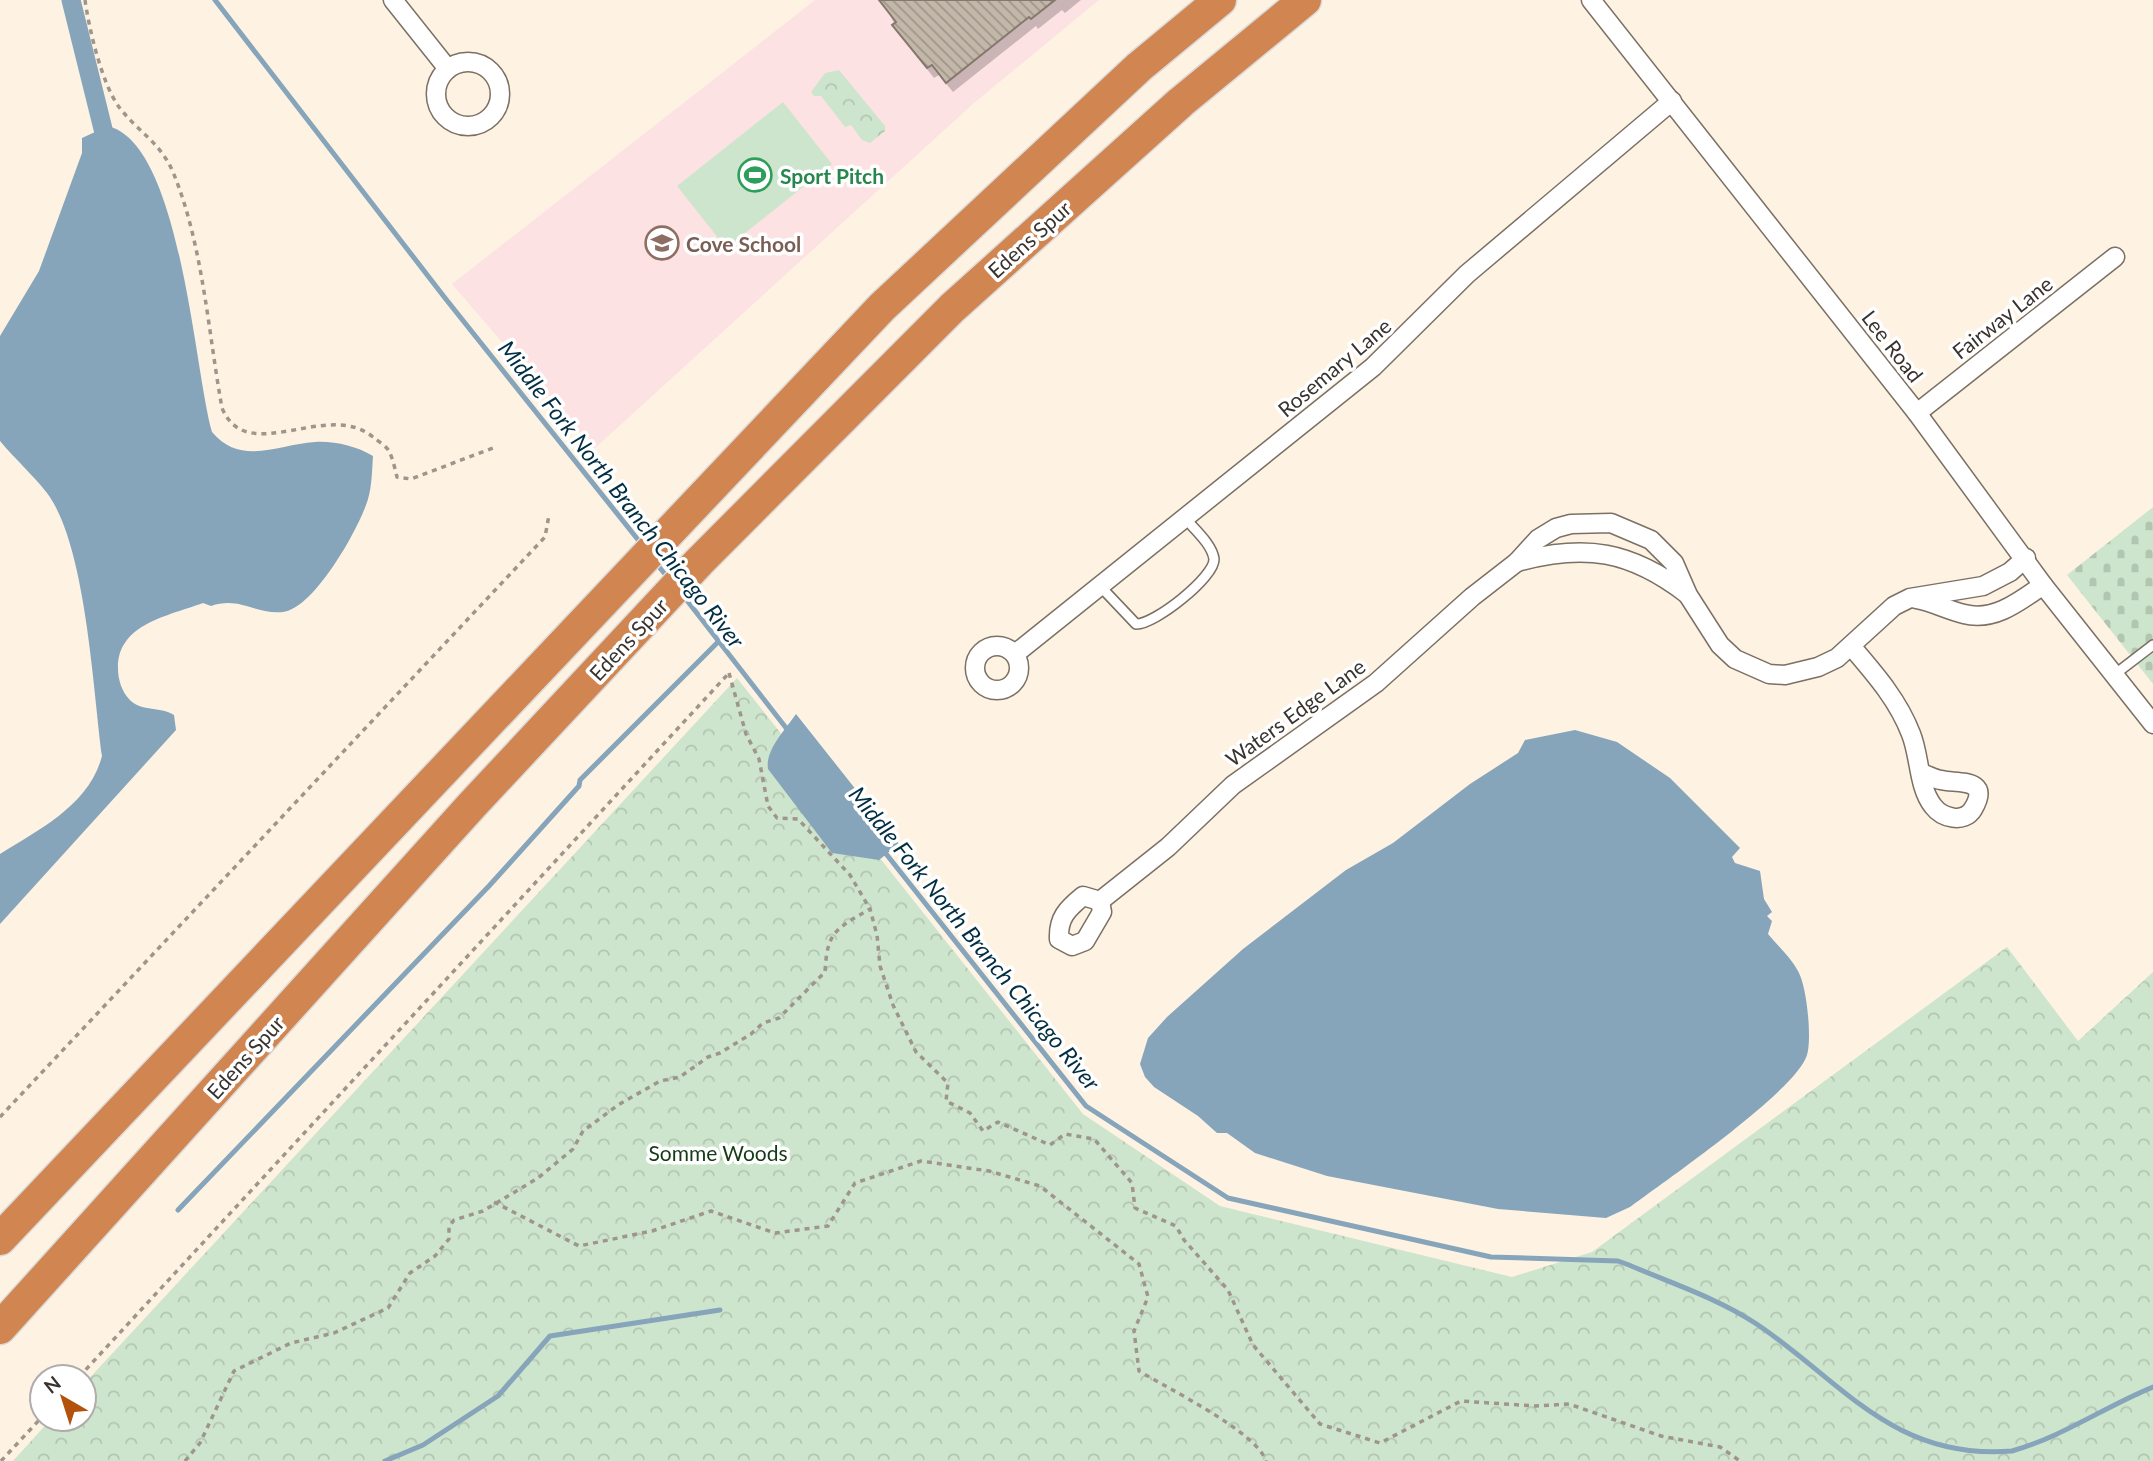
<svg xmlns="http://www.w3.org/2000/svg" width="2153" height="1461" viewBox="0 0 2153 1461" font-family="Lato,sans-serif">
<defs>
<pattern id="cemetery-stones" width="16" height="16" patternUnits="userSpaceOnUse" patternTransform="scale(1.75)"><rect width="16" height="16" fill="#cee5cd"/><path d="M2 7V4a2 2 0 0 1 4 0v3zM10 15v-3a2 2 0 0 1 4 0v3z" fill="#b2c5b0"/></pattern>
<pattern id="park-crowns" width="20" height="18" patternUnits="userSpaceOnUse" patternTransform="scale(1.75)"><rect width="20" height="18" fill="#cee5cd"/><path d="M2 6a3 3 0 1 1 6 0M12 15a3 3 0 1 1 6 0" fill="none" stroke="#b2c5b0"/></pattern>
<pattern id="building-back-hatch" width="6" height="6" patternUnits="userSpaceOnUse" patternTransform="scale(1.75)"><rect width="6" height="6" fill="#c3b7a9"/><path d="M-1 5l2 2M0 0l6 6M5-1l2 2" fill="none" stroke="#9f958a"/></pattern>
</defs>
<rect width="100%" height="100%" fill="#fef2e3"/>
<path fill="#fde2e4" d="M 815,0 L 1099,0 L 974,103 L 594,449 L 452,284 Z"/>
<path fill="url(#cemetery-stones)" d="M 2153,507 L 2153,684 L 2067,575 Z"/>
<g fill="url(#park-crowns)">
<path d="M 839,70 L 885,126 L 885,131 L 870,143 L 862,140 L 851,125 L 845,127 L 821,96 L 814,96 L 811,92 L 825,73 Z"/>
<path d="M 737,678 L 1083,1114 L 1220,1206 L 1512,1277 L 1592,1252 L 2007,947 L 2078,1041 L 2153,972 L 2153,1461 L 13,1461 L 51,1419 L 84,1419 L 84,1384 Z"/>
</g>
<path fill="#cee5cd" d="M 783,102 L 832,164 L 726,248 L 677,186 Z"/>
<g fill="#86a5ba">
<path d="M 107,126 C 181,141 194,370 212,432 C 241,467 279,444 315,442 C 335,441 356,446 373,456 C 372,470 372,486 368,499 C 360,527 314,609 283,612 C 256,615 240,596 211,606 L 203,603 C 168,616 117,624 118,669 C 118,679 122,692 129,699 C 140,712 160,706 174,715 L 176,730 L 0,924 L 0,854 C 40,829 89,805 102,756 C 93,689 86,545 47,493 C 33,475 15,459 0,441 L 0,336 L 39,271 L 82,153 L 82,138 L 95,132 L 100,132 Z"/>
<path d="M 796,714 L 899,844 L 879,860 L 832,853 L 768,769 C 765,750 786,729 796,714 Z"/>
<path d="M 1575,730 L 1617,742 L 1670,778 L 1740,848 L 1732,857 L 1735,863 L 1760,871 L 1764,899 L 1772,912 L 1767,916 L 1772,921 L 1768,934 C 1778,946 1791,958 1798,971 C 1807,986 1812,1039 1807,1055 C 1797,1090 1665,1181 1630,1207 L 1606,1218 L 1498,1209 L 1327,1176 L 1255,1153 L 1227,1133 L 1217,1133 L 1198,1116 L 1154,1087 L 1145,1077 L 1140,1064 L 1148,1038 L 1167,1017 L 1243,949 L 1346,870 L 1393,843 L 1470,784 L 1518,753 L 1525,740 Z"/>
</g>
<path fill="#0003" d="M 893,0 L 1081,0 L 1065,13 L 1062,10 L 1038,29 L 1036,26 L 953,92 L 939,75 L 934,78 L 901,36 L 885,6 Z"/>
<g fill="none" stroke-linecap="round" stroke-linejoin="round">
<g stroke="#86a5ba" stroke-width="5">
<path d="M 215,0 L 445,298 L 643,546"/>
<path d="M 655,562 L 669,579"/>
<path d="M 682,594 L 790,733"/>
<path d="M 883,850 L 1086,1106 L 1228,1198 L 1491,1257 L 1618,1261 L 1629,1265 C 1671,1283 1717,1298 1755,1323 C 1840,1379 1892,1461 2012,1451 C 2062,1437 2106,1406 2153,1387"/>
<path d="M 178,1210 L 489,886 L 579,786 L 580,780 L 719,641"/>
<path d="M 385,1461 L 423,1445 L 498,1396 L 550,1336 L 720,1310"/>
</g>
<path stroke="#86a5ba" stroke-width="19" d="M 71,0 L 107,145"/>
</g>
<path fill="url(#building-back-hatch)" stroke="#84796c" stroke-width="2" d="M 879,0 L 1055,0 L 1031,19 L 1029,17 L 946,83 L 932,65 L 927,68 L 892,25 L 896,22 Z"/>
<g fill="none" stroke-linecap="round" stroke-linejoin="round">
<defs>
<g id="service">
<path d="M 1100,586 L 1136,624 C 1154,625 1215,577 1214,559 C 1212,544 1194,529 1185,518"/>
<path d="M 2114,675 L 2153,645"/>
</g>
<g id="minor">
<path d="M 393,0 L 448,69"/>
<path d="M 1591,0 L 1917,413 L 2043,585 L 2153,724"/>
<circle cx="468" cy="94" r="32"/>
<path d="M 1917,413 L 2115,257"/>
<path d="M 1517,562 C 1585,543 1631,551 1687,594"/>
<path d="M 1916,599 C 1933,602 1947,610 1964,614 C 1994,622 2020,601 2043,585"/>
<circle cx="997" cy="668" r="22"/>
<path d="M 1851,646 C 1875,674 1898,700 1911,734 C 1920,756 1918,787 1933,806 C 1942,818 1964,824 1973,809 C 1992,777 1956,784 1941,780 C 1934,779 1928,775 1921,773"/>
<path d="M 1015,654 L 1373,367 L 1467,274 L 1672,101"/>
<path d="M 1100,901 L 1102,912 L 1085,941 L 1072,946 L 1059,939 C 1058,918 1067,909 1083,896 L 1100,901 L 1168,847 L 1233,785 L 1376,683 L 1472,597 L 1517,562 L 1538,539 L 1556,528 L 1571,524 L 1611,523 L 1651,540 L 1674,563 L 1688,595 L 1720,645 L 1735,659 L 1769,674 L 1785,675 L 1818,667 L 1837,658 L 1894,606 L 1910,598 L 1983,586 L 2010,572 L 2026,558"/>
</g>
<g id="motorway">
<path d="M 0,1239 L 882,307 L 1139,67 L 1220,0"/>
<path d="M 0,1328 L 472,805 L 699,562 L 952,308 L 1181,102 L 1305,0"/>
</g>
</defs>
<use href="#service" stroke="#7b7063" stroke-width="12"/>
<use href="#minor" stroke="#7b7063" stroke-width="21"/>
<use href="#motorway" stroke="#dbdad9" stroke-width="35"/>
<g stroke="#9e958b" stroke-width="3.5" stroke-dasharray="5 5" stroke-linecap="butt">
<path d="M 85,0 C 89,29 102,84 119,107 C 138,132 160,142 173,172 C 203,245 208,331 222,408 C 247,468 327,399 373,437 C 378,441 386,446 389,451 C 393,459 395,469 397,477 L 411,479 L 493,448"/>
<path d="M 729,673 L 746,734 L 759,759 L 768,806 L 777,818 L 798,819 L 850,875 L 870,909"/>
<path d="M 0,1117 L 545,537 L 549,515"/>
<path d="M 494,1202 L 579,1246 L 652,1231 L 711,1211 L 775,1233 L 828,1226 L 855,1183 L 921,1161 L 989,1171 L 1040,1186 L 1139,1264 L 1148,1297 L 1134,1331 L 1139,1371 C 1167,1388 1257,1432 1266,1461"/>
<path d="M 79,1377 L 729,673"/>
<path d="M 1,1461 L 42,1417"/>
<path d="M 185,1461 L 200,1443 L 234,1371 L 291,1343 L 334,1333 L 388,1308 L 410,1273 L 435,1256 L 449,1239 L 449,1227 L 454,1220 L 483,1211 L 538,1178 L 573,1149 L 583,1131 L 618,1105 L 660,1081 L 680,1077 L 708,1057 L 720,1053 L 751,1034 L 763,1023 L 779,1018 L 825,972 C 827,931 836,929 870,909 L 877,935 L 880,966 L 893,1005 L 916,1052 L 948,1083 L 946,1101 L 970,1113 L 983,1131 L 998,1122 L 1050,1145 L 1065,1134 L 1094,1139 L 1132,1183 L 1135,1208 L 1176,1226 L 1184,1240 L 1228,1290 L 1253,1345 L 1320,1424 L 1380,1443 L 1461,1401 L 1535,1406 L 1569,1404 L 1661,1436 L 1720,1447 L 1740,1461"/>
</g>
<use href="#service" stroke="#fff" stroke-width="9"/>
<use href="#minor" stroke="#fff" stroke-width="18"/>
<use href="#motorway" stroke="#d18550" stroke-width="32"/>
</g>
<defs>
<symbol id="stadium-ring" viewBox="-11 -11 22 22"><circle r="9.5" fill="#fff" stroke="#2e9e5b" stroke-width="1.5"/><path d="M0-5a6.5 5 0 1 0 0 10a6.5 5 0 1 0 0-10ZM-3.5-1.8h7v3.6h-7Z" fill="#2e9e5b"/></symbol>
<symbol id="school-ring" viewBox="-11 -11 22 22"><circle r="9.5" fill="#fff" stroke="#8d6e63" stroke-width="1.5"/><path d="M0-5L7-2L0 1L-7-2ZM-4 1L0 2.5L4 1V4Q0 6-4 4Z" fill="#8d6e63"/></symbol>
</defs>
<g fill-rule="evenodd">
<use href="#stadium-ring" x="736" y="156" width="38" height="38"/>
<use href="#school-ring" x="643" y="224" width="38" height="38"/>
</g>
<g text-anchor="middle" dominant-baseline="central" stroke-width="7" stroke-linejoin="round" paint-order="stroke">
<g font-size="21" font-weight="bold" fill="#27864d" stroke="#fff" text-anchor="start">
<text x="780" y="175">Sport Pitch</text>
</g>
<g font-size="21" fill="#38332e" stroke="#fff">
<text transform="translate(1029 239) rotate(-42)">Edens Spur</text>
<text transform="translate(2002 317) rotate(-38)">Fairway Lane</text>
<text transform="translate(1893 346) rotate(52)">Lee Road</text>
<text transform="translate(1334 367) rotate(-40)">Rosemary Lane</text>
<text transform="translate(628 639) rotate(-47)">Edens Spur</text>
<text transform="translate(1295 712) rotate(-36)">Waters Edge Lane</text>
<text transform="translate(245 1057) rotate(-48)">Edens Spur</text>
</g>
<g font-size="21" font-weight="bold" fill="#785e54" stroke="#fff" text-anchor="start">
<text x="686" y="243">Cove School</text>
</g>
<g font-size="21" fill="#153b16" stroke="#fff">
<text x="718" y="1152">Somme Woods</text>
</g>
<g font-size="23" font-style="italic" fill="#022e44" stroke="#fff">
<text transform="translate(622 494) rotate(52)">Middle Fork North Branch Chicago River</text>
<text transform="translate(975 938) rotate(51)">Middle Fork North Branch Chicago River</text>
</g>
</g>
<g transform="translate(63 1398) rotate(321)"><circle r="33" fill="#ffffff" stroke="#afadab" stroke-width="2"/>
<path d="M0-5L12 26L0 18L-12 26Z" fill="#b2520c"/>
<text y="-10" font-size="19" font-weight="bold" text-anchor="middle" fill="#38332e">N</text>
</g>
</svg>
